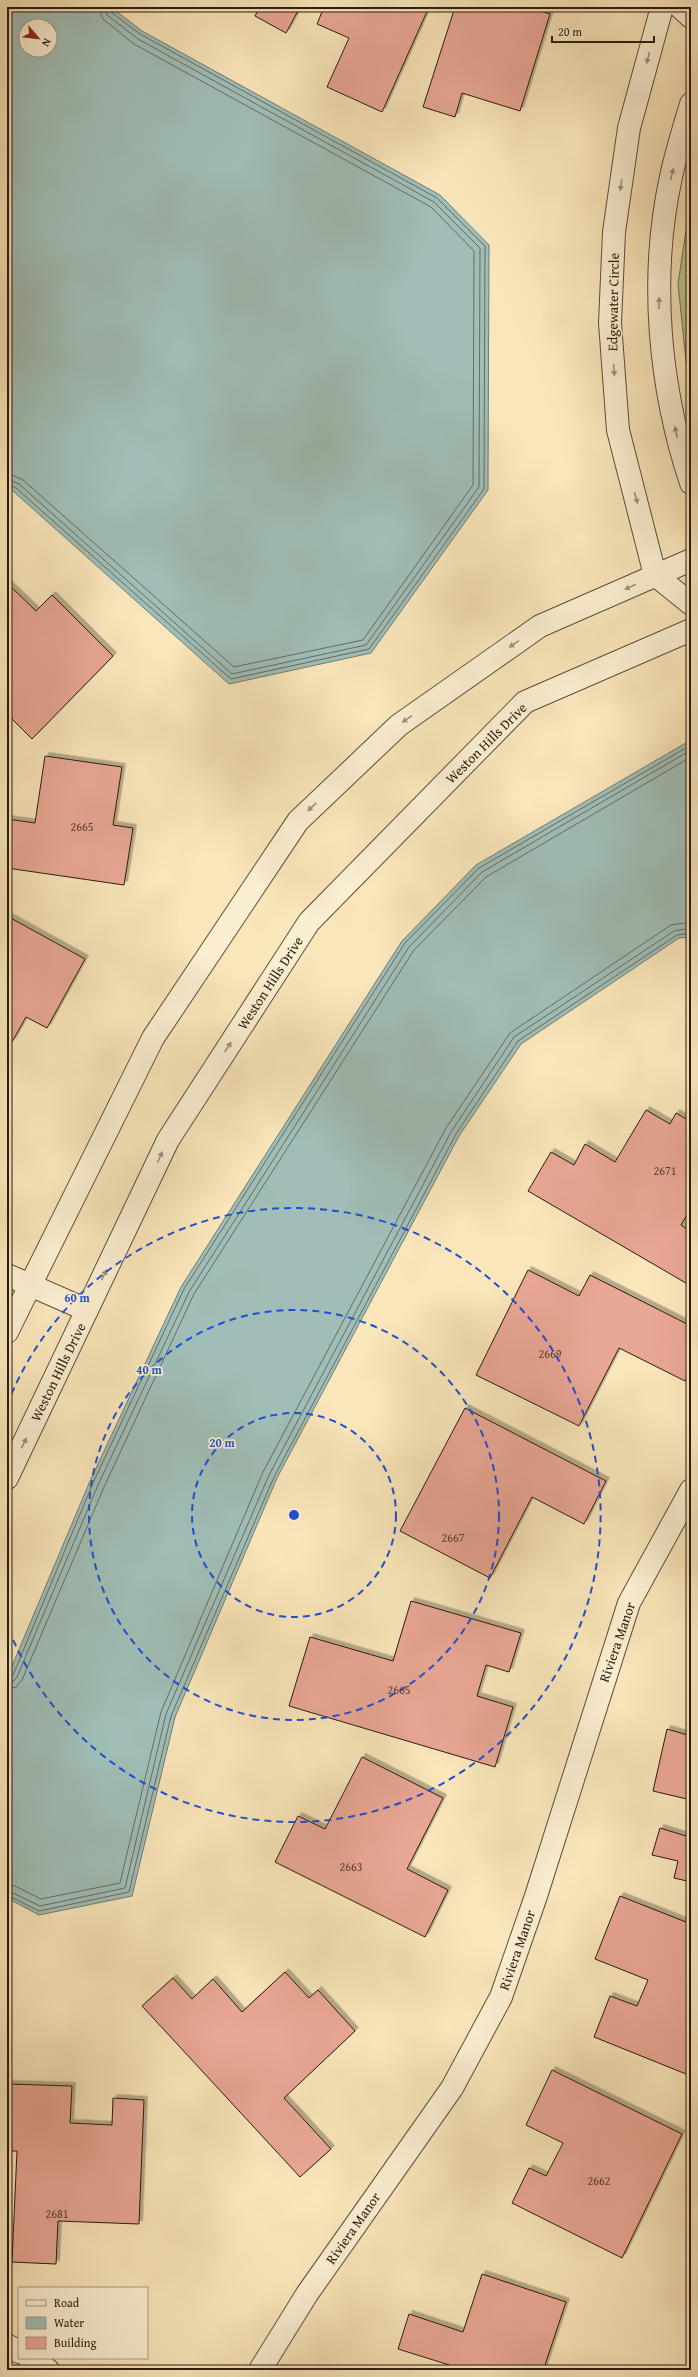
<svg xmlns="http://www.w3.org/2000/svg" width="698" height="2377" viewBox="0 0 698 2377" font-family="'Gentium Book Plus',serif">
<defs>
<filter id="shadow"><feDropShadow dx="3.5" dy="-3.5" stdDeviation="0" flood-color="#0004"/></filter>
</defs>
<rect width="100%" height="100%" fill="#f9e6ba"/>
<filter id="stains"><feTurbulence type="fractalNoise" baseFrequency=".005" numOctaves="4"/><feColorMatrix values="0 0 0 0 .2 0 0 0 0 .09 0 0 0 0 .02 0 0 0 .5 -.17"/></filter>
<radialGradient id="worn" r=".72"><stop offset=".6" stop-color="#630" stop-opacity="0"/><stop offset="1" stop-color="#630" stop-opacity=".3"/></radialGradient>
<path fill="#b9c693" stroke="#717052" d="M 691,197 L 691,409 L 678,284 Z"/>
<g fill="#a0beb7" stroke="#707d74" fill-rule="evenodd">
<path d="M 7,7 L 111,7 L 142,31 L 440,195 L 489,245 L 488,490 L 371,653 L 229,684 L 13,491 L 7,487 ZM 26,26 L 50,26 L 50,50 L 26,50 Z"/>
<path d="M 691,740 L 691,937 L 679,938 L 521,1044 L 459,1136 L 277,1478 L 175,1717 L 132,1896 L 39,1915 L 7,1898 L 7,1678 L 90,1481 L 181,1287 L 402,941 L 476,865 Z"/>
</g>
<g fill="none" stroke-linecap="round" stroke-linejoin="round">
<g stroke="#646c64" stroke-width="1">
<path d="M 7,473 L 23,480 L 234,667 L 363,640 L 473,485 L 474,251 L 431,207 L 134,44 L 103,19 L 98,7"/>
<path d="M 7,479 L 19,484 L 232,674 L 366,645 L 479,487 L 480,248 L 434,202 L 138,39 L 107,15 L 104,7"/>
<path d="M 7,484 L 16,488 L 231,679 L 369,649 L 484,489 L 485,246 L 437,198 L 140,34 L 111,12 L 109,7"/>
<path d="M 7,1678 L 13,1675 L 93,1483 L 184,1289 L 405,943 L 479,868 L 691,745"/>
<path d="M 7,1683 L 13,1682 L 17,1677 L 98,1485 L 189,1292 L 409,947 L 482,872 L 691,750"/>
<path d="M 7,1689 L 16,1687 L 22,1680 L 104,1487 L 194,1294 L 414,950 L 486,877 L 691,757"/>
<path d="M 7,1884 L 15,1886 L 41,1899 L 120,1883 L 161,1712 L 263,1472 L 446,1128 L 510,1033 L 671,925 L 691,922"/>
<path d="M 7,1890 L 40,1906 L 125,1888 L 166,1714 L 269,1475 L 451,1132 L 514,1037 L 674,931 L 691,928"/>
<path d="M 7,1895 L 39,1911 L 129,1892 L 171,1716 L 274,1477 L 456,1134 L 518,1041 L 677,935 L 691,933"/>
</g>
</g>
<g fill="#e9a795" stroke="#291b10" filter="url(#shadow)">
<path d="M 260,7 L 300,7 L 286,33 L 255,16 Z"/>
<path d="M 324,7 L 429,7 L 382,112 L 327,87 L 349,38 L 317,24 Z"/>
<path d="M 455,7 L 528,7 L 550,14 L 520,111 L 462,93 L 455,117 L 423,107 Z"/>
<path d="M 7,583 L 36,611 L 52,595 L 113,656 L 32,739 L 12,719 L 7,725 Z"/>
<path d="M 45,756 L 122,767 L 113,825 L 133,828 L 124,885 L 7,868 L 7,819 L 35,823 Z"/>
<path d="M 7,916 L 85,959 L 47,1028 L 26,1017 L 12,1042 L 7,1040 Z"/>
<path d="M 646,1110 L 670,1124 L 676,1113 L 691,1122 L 691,1208 L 681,1225 L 691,1232 L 691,1286 L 528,1191 L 551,1152 L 574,1165 L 585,1144 L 615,1162 Z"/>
<path d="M 528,1270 L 579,1296 L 590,1275 L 691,1326 L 691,1368 L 685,1381 L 619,1348 L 579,1426 L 476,1375 Z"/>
<path d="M 465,1408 L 606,1481 L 584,1524 L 532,1497 L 490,1578 L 400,1531 Z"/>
<path d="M 411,1601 L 521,1633 L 509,1672 L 486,1665 L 477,1696 L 513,1707 L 495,1767 L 289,1706 L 310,1637 L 393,1661 Z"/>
<path d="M 667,1729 L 691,1736 L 691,1800 L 653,1791 Z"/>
<path d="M 362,1757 L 443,1798 L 407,1869 L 448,1890 L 425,1937 L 275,1862 L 298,1816 L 325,1829 Z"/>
<path d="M 691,1814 L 691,1882 L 674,1878 L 678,1861 L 652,1855 L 660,1828 L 686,1836 Z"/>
<path d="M 620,1896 L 691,1924 L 691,2076 L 594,2037 L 610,1996 L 637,2006 L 648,1980 L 595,1959 Z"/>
<path d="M 285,1972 L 309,1998 L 318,1990 L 355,2031 L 284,2098 L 331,2149 L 300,2177 L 142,2006 L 173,1978 L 192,1999 L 213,1979 L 242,2012 Z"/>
<path d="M 552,2070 L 682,2134 L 622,2258 L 512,2203 L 529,2168 L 546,2176 L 563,2143 L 526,2125 Z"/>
<path d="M 7,2084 L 72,2086 L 70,2123 L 112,2125 L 113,2098 L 144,2100 L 139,2224 L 58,2221 L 56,2264 L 12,2262 L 17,2151 L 7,2151 Z"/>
<path d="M 482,2274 L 566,2302 L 544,2368 L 552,2370 L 458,2370 L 459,2368 L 398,2349 L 409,2314 L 463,2332 Z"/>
</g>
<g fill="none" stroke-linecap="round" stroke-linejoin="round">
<defs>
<g id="minor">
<path d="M 662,7 L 629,128 L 614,232 L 610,323 L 618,430 L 655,575 L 691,604"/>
<path d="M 680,7 L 691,17"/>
<path d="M 691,104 C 684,128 676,153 671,177 C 649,277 659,387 691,483"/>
<path d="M 7,1275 L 87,1310"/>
<path d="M 7,1332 L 153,1038 L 298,821 L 399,725 L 540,626 L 691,560"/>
<path d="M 7,1478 L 168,1140 L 309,922 L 525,702 L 691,630"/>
<path d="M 7,2345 L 19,2352"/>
<path d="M 29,2358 L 48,2370"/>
<path d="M 260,2370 L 307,2294 L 452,2088 L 501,1997 L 536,1896 L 629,1603 L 691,1490"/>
</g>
</defs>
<use href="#minor" stroke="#5d4e3a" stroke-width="24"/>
<use href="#minor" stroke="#fbefd2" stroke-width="22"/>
</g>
<defs><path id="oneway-solid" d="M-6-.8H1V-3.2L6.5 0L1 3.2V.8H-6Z"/></defs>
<g fill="#9c907b">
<use href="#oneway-solid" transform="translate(648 58) rotate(105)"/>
<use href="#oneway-solid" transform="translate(672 174) rotate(-76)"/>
<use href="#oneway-solid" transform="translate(621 185) rotate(98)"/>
<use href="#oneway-solid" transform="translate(659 303) rotate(-88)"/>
<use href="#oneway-solid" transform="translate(614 370) rotate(86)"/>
<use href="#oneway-solid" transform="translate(676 432) rotate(-101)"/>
<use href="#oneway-solid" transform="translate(636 498) rotate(75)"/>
<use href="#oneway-solid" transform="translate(630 587) rotate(156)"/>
<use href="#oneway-solid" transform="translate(514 644) rotate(145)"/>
<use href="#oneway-solid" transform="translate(407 719) rotate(145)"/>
<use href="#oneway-solid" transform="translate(312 807) rotate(137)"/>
<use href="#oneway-solid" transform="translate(228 1047) rotate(-57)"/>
<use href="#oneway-solid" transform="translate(160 1157) rotate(-65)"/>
<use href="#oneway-solid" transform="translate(104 1275) rotate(-65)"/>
<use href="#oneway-solid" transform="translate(24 1443) rotate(-64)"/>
</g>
<g fill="none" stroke="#1d4ed8" stroke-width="2" stroke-dasharray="7 5">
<circle cx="294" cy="1515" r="102"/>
<circle cx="294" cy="1515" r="205"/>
<path d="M7 1405A307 307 0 1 1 7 1625"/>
</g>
<g text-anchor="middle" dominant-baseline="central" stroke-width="3.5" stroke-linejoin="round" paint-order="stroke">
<g font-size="12" fill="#593e31">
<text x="82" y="826">2665</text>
<text x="665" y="1170">2671</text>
<text x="550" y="1353">2669</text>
<text x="453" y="1537">2667</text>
<text x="399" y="1689">2665</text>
<text x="351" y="1866">2663</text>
<text x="599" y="2180">2662</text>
<text x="57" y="2213">2681</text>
</g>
<g font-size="14" fill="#291b10" stroke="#fbefd2">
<text transform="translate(613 302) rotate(-89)">Edgewater Circle</text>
<text transform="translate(486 743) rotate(-45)">Weston Hills Drive</text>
<text transform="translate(270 983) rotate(-57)">Weston Hills Drive</text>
<text transform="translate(58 1372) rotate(-64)">Weston Hills Drive</text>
<text transform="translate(617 1642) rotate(-71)">Riviera Manor</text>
<text transform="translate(517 1950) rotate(-71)">Riviera Manor</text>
<text transform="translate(353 2228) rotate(-55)">Riviera Manor</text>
</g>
</g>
<circle cx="294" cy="1515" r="6" fill="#1d4ed8" stroke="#fbefd2" stroke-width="2"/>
<g font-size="12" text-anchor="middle" font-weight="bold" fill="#1d4ed8" stroke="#fbefd2" stroke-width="3.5" stroke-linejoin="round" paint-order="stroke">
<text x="77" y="1302">60 m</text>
<text x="149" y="1374">40 m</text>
<text x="222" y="1447">20 m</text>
</g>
<rect width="698" height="2377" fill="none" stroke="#f9e6ba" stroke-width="24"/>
<rect x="8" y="8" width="682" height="2361" fill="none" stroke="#291b10" stroke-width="2"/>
<rect x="12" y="12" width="674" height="2353" fill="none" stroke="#291b10"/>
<rect x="18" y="2287" width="130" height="72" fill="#fbefd2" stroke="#a79a84"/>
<rect x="26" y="2300" width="20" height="6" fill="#fbefd2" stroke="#a79a84"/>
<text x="54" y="2307" font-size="12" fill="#291b10">Road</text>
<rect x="26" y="2317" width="20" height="12" fill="#a0beb7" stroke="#a79a84"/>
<text x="54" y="2327" font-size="12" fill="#291b10">Water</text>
<rect x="26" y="2337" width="20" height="12" fill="#e9a795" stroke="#a79a84"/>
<text x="54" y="2347" font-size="12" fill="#291b10">Building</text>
<g transform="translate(38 38) rotate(118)"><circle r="19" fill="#fbefd2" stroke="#a79a84"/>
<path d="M0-3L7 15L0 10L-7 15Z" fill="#8f2418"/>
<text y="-6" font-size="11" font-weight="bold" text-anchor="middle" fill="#291b10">N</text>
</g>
<path d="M552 36v6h102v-6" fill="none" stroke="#291b10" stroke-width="2"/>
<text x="558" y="36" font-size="12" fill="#291b10" stroke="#fbefd2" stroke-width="3" paint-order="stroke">20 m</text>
<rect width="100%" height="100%" filter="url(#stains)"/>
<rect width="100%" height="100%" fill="url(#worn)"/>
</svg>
